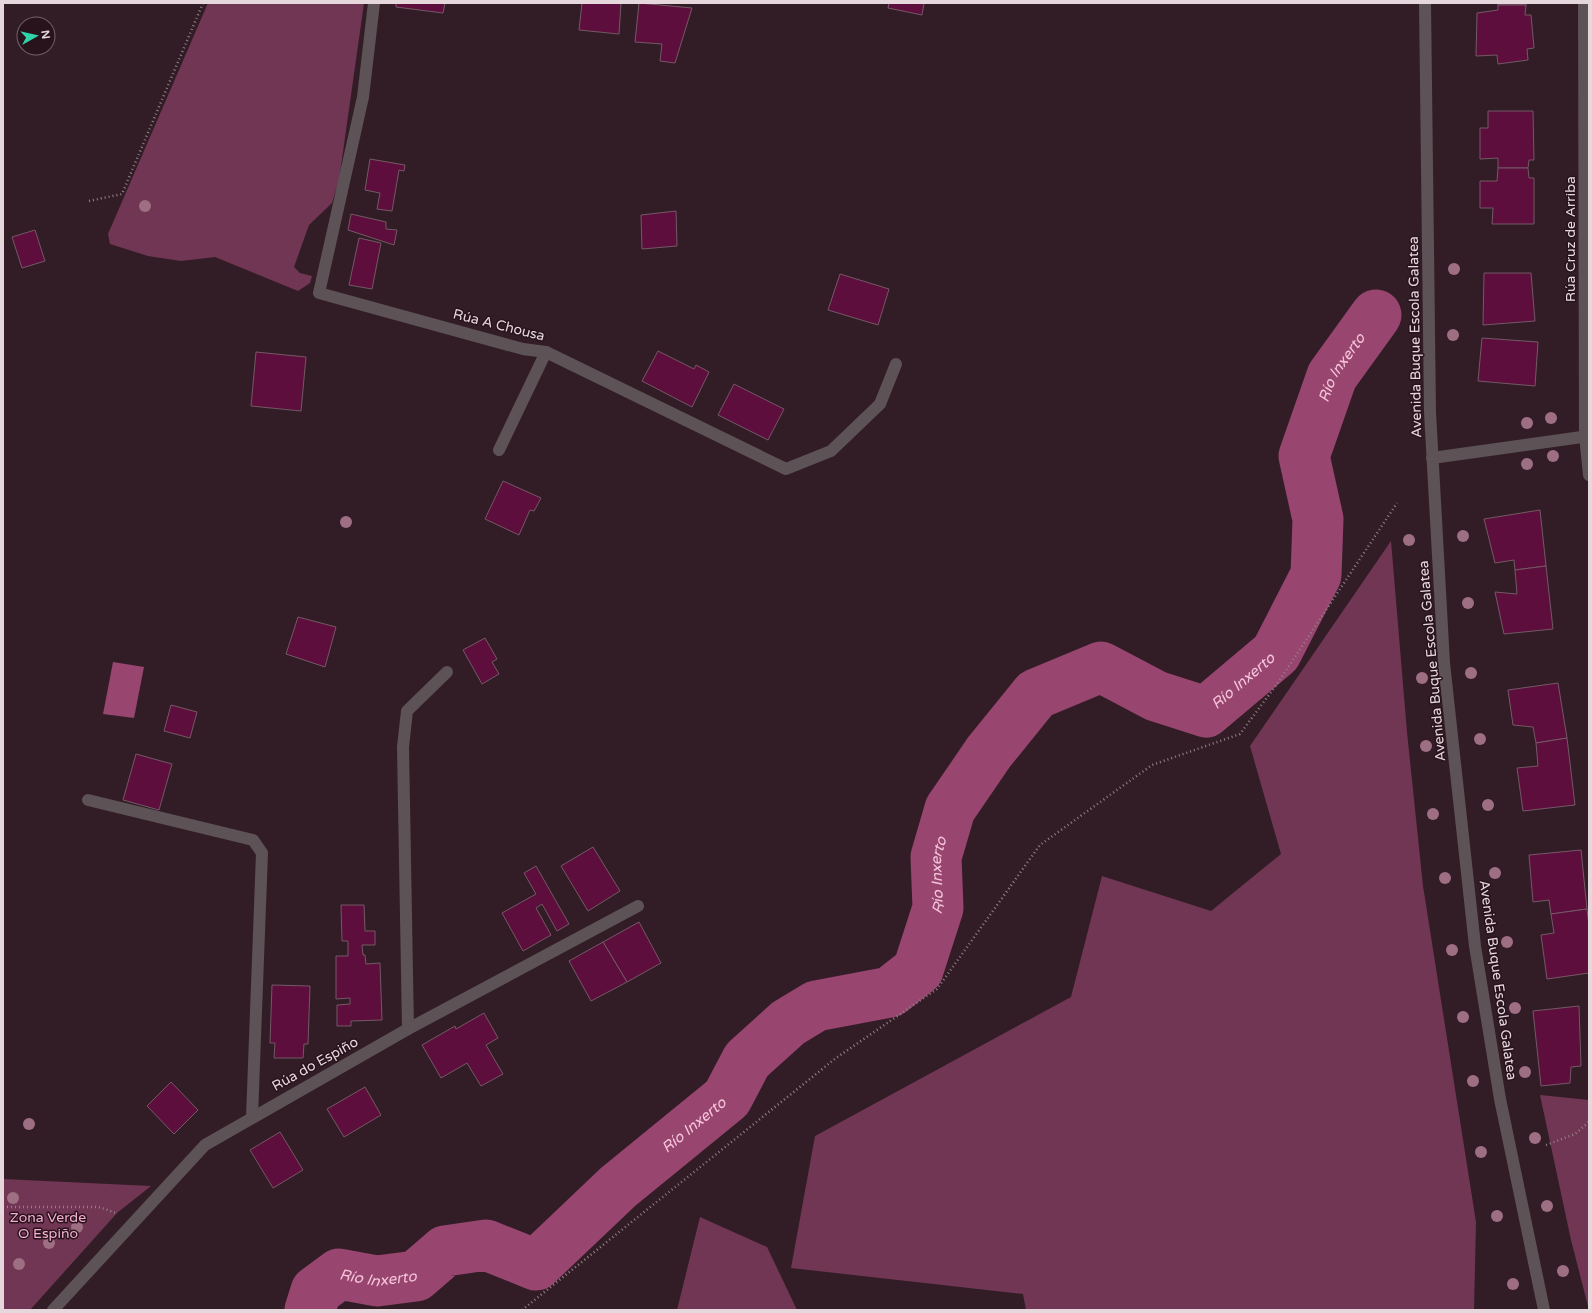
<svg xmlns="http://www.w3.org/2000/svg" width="1592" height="1313" viewBox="0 0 1592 1313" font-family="'Varela Round',sans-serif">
<rect width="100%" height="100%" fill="#321d27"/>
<g fill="#713654">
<path d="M 208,3 L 364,3 L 339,180 L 332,203 L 309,225 L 294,267 L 300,273 L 312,276 L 310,283 L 298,291 L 215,257 L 181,261 L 148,256 L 110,244 L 108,234 Z"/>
<path d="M 1391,541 L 1407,732 L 1423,886 L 1476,1222 L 1474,1310 L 1026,1310 L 1023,1294 L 791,1268 L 815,1136 L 1071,997 L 1102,876 L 1211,911 L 1281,854 L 1250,746 Z"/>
<path d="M 1540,1095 L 1589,1100 L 1589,1310 L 1571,1240 Z"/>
<path d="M 3,1179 L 151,1186 L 117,1213 L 30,1310 L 3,1310 Z"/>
<path d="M 700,1217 L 767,1247 L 797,1310 L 677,1310 Z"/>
</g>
<path fill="#98456f" d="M 113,662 L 144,667 L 134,718 L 103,714 Z"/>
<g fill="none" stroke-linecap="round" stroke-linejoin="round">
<path stroke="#98456f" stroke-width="51" id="s1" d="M 310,1310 L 316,1291 L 339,1274 L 377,1281 L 416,1276 L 445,1251 L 486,1245 L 536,1265 L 618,1187 L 727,1098 L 747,1060 L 788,1023 L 816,1006 L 890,992 L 918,970 L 938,908 L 936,857 L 950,809 L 989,752 L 1036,694 L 1101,667 L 1156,696 L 1206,712 L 1276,653 L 1316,575 L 1318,519 L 1304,456 L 1332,376 L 1376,315"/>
</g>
<g fill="#5e0e3d" stroke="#735964">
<path d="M 396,3 L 445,3 L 443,13 L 396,7 Z"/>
<path d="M 582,3 L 621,3 L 619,34 L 579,30 Z"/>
<path d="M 639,3 L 692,8 L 675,63 L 660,61 L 662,44 L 635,42 Z"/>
<path d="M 889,3 L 924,3 L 922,15 L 888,8 Z"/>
<rect x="1498" y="3" width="28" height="2"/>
<path d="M 1498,5 L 1526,5 L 1525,15 L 1531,15 L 1534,48 L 1527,49 L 1528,60 L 1498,64 L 1497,55 L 1476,56 L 1477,13 L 1498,10 Z"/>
<path d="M 1488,111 L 1533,111 L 1534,160 L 1529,160 L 1528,168 L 1498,168 L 1498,158 L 1480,159 L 1480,128 L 1488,128 Z"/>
<path d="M 370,159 L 405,165 L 404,171 L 399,170 L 392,211 L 377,209 L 380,193 L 365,190 Z"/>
<path d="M 1498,168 L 1528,168 L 1529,178 L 1534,178 L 1534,224 L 1492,224 L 1493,208 L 1480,208 L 1480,181 L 1497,181 Z"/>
<path d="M 676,211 L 677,246 L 642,249 L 641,215 Z"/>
<path d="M 351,214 L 386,222 L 386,229 L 397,230 L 394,245 L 348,230 Z"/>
<path d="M 35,230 L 45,261 L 22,268 L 12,237 Z"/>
<path d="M 359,238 L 381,243 L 372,289 L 349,285 Z"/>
<path d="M 1484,273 L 1531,273 L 1535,321 L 1483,325 Z"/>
<path d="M 840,274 L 889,289 L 878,325 L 828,310 Z"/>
<path d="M 1482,338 L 1538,342 L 1535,386 L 1478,381 Z"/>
<path d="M 658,351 L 694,369 L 696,365 L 709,372 L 692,407 L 642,381 Z"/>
<path d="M 256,352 L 306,357 L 301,411 L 251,406 Z"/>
<path d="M 734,384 L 784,409 L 768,440 L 718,415 Z"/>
<path d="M 503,481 L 541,498 L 534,511 L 530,510 L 519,535 L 485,519 Z"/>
<path d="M 1540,510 L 1546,566 L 1515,570 L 1514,560 L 1495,563 L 1484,519 Z"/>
<path d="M 1546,566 L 1553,629 L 1504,634 L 1495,592 L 1517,594 L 1515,570 Z"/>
<path d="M 298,617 L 336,627 L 325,667 L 286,654 Z"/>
<path d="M 485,638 L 497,659 L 492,662 L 499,674 L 482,684 L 463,650 Z"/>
<path d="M 1558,683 L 1567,738 L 1536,743 L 1533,727 L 1513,725 L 1508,690 Z"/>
<path d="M 171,705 L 197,712 L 190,738 L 164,731 Z"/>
<path d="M 1567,738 L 1575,805 L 1523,811 L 1517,768 L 1538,766 L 1536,743 Z"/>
<path d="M 136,754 L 172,764 L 159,810 L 123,800 Z"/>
<path d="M 593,847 L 620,891 L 588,911 L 561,866 Z"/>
<path d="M 1581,850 L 1587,909 L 1551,914 L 1549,900 L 1533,902 L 1529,855 Z"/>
<path d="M 536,866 L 569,924 L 557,931 L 542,904 L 536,908 L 551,935 L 523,951 L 502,913 L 536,894 L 524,873 Z"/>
<path d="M 341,905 L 364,905 L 365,931 L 375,931 L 375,945 L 362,945 L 363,955 L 365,955 L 366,964 L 380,963 L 382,1020 L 351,1021 L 351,1026 L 337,1026 L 337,1005 L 350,1004 L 350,998 L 336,999 L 336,956 L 348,956 L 348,941 L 342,941 Z"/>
<path d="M 1587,909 L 1589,925 L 1589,973 L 1547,979 L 1541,935 L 1554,933 L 1551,914 Z"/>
<path d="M 639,922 L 661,963 L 627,982 L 603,942 Z"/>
<path d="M 603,942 L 627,982 L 591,1001 L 569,961 Z"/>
<path d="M 272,985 L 310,986 L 308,1044 L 304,1044 L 303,1058 L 274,1058 L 275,1043 L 270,1043 Z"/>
<path d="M 1579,1006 L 1581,1066 L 1571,1067 L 1570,1083 L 1541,1086 L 1533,1011 Z"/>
<path d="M 484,1013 L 498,1038 L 486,1045 L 503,1074 L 481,1086 L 467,1063 L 441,1078 L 422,1045 L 455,1026 L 456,1029 Z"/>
<path d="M 171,1082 L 198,1110 L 174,1134 L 147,1106 Z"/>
<path d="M 365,1087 L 381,1115 L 344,1137 L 327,1109 Z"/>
<path d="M 280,1132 L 303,1170 L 273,1188 L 250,1150 Z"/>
</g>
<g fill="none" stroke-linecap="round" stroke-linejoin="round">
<g stroke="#928088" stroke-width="2.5" stroke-dasharray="1 3" stroke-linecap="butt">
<path d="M 89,201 L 122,194 L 203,3"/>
<path d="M 1546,1145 L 1575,1134 L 1589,1122"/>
<path d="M 3,1207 L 99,1207 L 116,1213"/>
<path d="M 522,1310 L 836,1058 L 937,989 L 1040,845 L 1152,765 L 1240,734 L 1277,684 L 1397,503"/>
</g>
<g stroke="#5d5256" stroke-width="12">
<path d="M 374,3 L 363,97 L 319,293 L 523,349 L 546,352 L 786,469 L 831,451 L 880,404 L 896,364"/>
<path d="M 1425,3 L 1430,412 L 1444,663 L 1475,946 L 1500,1099 L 1544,1310"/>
<path d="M 1584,3 L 1585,436 L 1589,475"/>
<path d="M 499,450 L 546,352"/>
<path d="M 1432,458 L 1589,436"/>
<path d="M 88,800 L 253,840 L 262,853 L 252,1117"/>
<path d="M 408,1029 L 403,747 L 407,711 L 447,672"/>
<path d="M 53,1310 L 205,1145 L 408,1029 L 638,906"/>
</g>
</g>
<g fill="#9e6e83">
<circle cx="145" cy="206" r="6"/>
<circle cx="1454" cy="269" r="6"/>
<circle cx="1453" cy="335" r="6"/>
<circle cx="1551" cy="418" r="6"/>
<circle cx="1527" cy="423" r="6"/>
<circle cx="1553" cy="456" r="6"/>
<circle cx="1527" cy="464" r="6"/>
<circle cx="346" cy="522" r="6"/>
<circle cx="1463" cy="536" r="6"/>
<circle cx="1409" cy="540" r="6"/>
<circle cx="1468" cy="603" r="6"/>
<circle cx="1471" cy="673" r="6"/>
<circle cx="1422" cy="678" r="6"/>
<circle cx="1480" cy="739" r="6"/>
<circle cx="1426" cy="746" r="6"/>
<circle cx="1488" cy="805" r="6"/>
<circle cx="1433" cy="814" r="6"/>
<circle cx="1495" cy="873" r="6"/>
<circle cx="1445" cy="878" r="6"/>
<circle cx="1507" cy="942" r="6"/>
<circle cx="1452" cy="950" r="6"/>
<circle cx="1515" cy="1008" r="6"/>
<circle cx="1463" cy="1017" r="6"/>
<circle cx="1525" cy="1072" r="6"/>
<circle cx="1473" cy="1081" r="6"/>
<circle cx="29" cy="1124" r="6"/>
<circle cx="1535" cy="1138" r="6"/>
<circle cx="1481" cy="1152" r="6"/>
<circle cx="13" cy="1198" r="6"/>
<circle cx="1547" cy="1206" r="6"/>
<circle cx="1497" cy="1216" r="6"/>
<circle cx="77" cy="1227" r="6"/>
<circle cx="49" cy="1243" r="6"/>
<circle cx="19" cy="1264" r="6"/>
<circle cx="1563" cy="1271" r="6"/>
<circle cx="1513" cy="1284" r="6"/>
</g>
<g text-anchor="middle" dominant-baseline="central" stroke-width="3" stroke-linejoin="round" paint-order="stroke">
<g font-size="14" fill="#e6d7dd" stroke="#28131d">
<text transform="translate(1570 239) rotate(-90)">Rúa Cruz de Arriba</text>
<text transform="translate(499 325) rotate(14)">Rúa A Chousa</text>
<text transform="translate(1415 337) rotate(-91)">Avenida Buque Escola Galatea</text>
<text transform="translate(1432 661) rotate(-95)">Avenida Buque Escola Galatea</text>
<text transform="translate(1498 980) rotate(82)">Avenida Buque Escola Galatea</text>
<text transform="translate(315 1064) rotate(-29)">Rúa do Espiño</text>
</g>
<g font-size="14" fill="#f6b0cf" stroke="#28131d">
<text x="48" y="1217">Zona Verde<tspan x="48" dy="16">O Espiño</tspan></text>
</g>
<g font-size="15" font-style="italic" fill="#f5c5da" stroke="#28131d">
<text stroke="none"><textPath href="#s1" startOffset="1647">Río Inxerto</textPath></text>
<text stroke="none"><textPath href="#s1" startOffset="1299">Río Inxerto</textPath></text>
<text stroke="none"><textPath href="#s1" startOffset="854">Río Inxerto</textPath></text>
<text stroke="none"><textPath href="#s1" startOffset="471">Río Inxerto</textPath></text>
<text stroke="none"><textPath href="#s1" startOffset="88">Río Inxerto</textPath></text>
</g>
</g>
<rect width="1592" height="1313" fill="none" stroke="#e6d7dd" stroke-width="8"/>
<g transform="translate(36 36) rotate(82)"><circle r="19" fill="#28131d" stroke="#74616a"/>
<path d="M0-3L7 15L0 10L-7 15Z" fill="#2fd4aa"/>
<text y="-6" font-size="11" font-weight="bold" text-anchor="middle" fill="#e6d7dd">N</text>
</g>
</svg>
